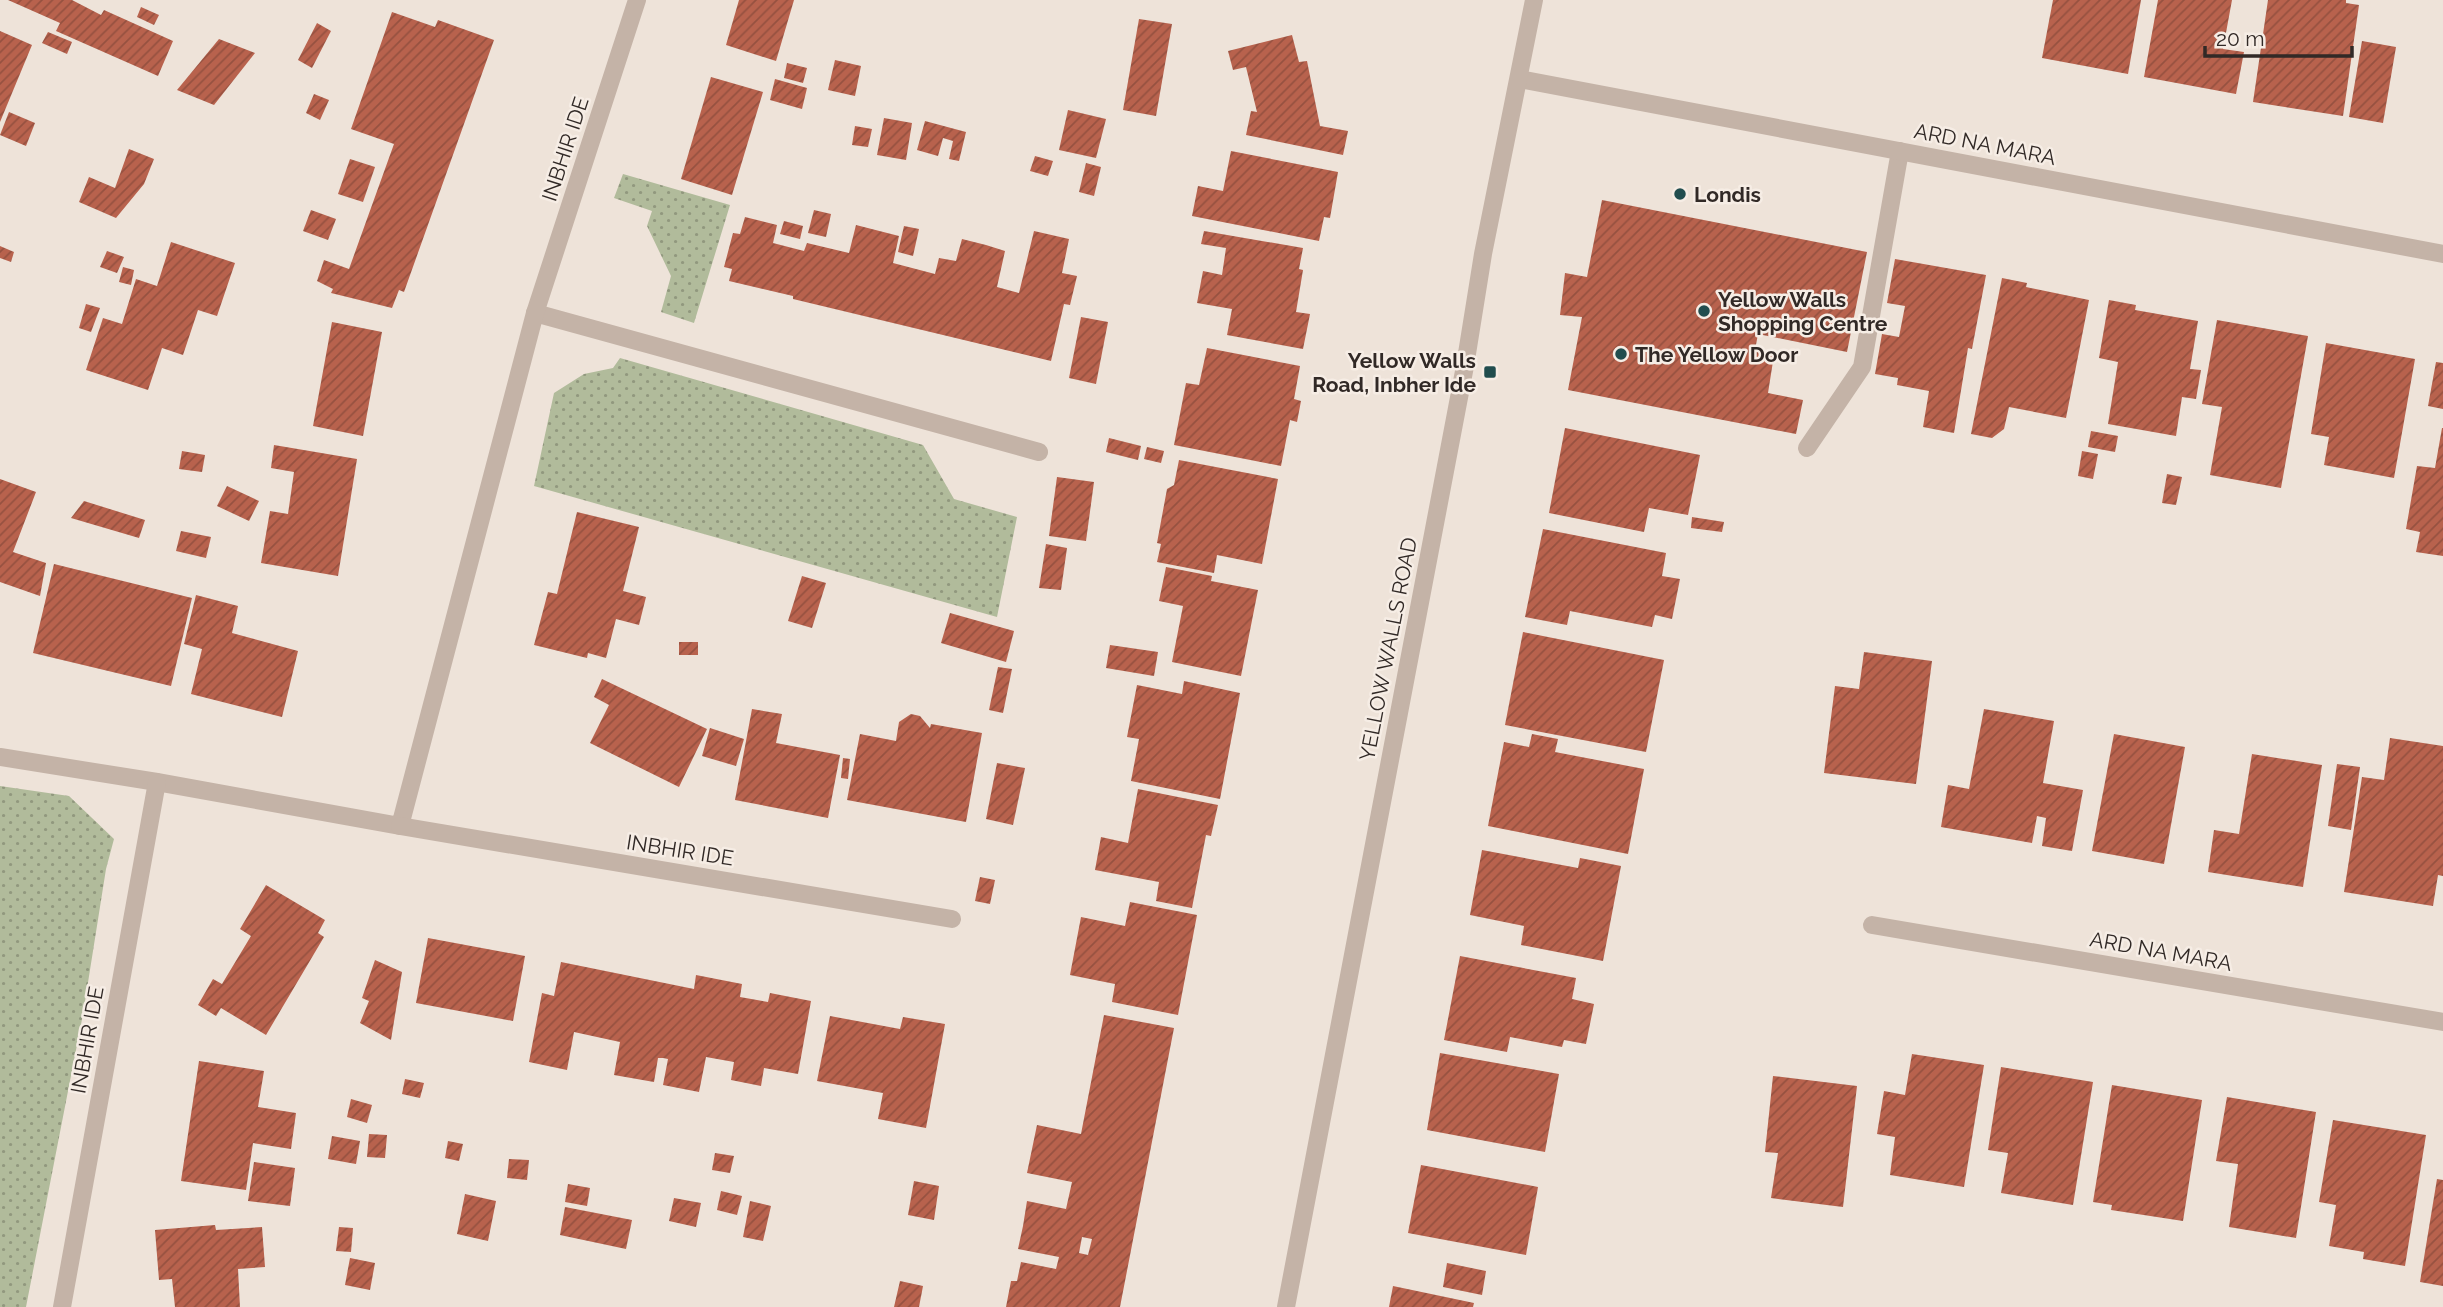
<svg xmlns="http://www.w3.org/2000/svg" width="2443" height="1307" viewBox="0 0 2443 1307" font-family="Raleway,sans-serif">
<defs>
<pattern id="grass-dots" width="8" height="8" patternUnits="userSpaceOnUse" patternTransform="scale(1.75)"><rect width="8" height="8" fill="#b1bb9b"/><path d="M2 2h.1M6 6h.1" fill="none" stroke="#91987e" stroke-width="1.8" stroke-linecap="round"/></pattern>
<pattern id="building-hatch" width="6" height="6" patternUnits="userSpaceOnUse" patternTransform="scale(1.75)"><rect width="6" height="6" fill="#b8624d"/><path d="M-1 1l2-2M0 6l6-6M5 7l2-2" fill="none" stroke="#965140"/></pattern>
</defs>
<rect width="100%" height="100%" fill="#eee3d9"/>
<g fill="url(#grass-dots)">
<path d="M 623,174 L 730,205 L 694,323 L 661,312 L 671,276 L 647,226 L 652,211 L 614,198 Z"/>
<path d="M 620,358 L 923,445 L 954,499 L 1017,517 L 997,617 L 534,486 L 554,393 L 584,374 L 613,368 Z"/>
<path d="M 0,786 L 69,796 L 114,839 L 106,869 L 83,1014 L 26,1307 L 0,1307 Z"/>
</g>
<g fill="url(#building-hatch)" fill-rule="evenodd">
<path d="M 8,0 L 72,0 L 101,15 L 104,10 L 173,41 L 158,76 L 56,31 L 60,23 Z"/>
<path d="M 739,0 L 794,0 L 776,61 L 726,45 Z"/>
<path d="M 2053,0 L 2141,0 L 2128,74 L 2042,58 Z"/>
<path d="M 2158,0 L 2232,0 L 2223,49 L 2244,52 L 2236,94 L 2144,77 Z"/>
<path d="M 2268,0 L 2346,0 L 2346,3 L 2359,5 L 2343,116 L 2253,102 Z"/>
<path d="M 141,7 L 159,15 L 154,25 L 137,17 Z"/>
<path d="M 392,12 L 435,27 L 438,20 L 494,40 L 404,292 L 399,290 L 392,308 L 331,293 L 333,289 L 317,281 L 324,260 L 349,269 L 394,144 L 351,129 Z"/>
<path d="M 1139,19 L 1172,24 L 1156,116 L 1123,110 Z"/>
<path d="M 317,23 L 331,31 L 312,68 L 298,60 Z"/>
<path d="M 0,31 L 32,45 L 0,122 Z"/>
<path d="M 48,32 L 72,42 L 67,54 L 42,43 Z"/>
<path d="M 1292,35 L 1299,62 L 1307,61 L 1320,126 L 1348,131 L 1343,155 L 1246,135 L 1251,111 L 1257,112 L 1246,67 L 1233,70 L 1228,51 Z"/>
<path d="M 219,39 L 255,53 L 214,105 L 177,90 Z"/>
<path d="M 2362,41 L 2396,47 L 2383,123 L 2349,117 Z"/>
<path d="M 835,60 L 861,66 L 855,96 L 828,90 Z"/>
<path d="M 787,63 L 807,68 L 803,83 L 784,78 Z"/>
<path d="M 711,77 L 763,92 L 732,195 L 681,179 Z"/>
<path d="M 775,79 L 807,88 L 802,109 L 770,100 Z"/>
<path d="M 314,94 L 329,100 L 320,120 L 306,113 Z"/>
<path d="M 1068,110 L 1106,119 L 1096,158 L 1059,150 Z"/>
<path d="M 9,112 L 35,123 L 26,146 L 0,135 Z"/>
<path d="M 884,118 L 912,123 L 906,160 L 877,155 Z"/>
<path d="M 925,121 L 966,132 L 959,161 L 949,159 L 953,141 L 943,138 L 938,156 L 917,150 Z"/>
<path d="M 855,126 L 872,129 L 868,147 L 852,145 Z"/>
<path d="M 129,149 L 154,159 L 144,184 L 116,218 L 79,202 L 89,177 L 115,188 Z"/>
<path d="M 1231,151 L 1338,172 L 1330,218 L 1324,217 L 1319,241 L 1192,216 L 1198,186 L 1223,191 Z"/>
<path d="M 1035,156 L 1053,161 L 1048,176 L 1030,171 Z"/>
<path d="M 350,159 L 375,167 L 363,202 L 338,194 Z"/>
<path d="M 1086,163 L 1101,167 L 1094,196 L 1079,192 Z"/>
<path d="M 1602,200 L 1867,252 L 1847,352 L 1758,334 L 1755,350 L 1774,355 L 1768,393 L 1803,400 L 1796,434 L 1568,390 L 1582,317 L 1560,315 L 1565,273 L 1587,277 Z"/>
<path d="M 311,210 L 336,219 L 328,240 L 303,231 Z"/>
<path d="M 814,210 L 831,214 L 826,237 L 808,233 Z"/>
<path d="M 745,217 L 777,225 L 773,243 L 804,251 L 807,243 L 849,253 L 856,225 L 899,236 L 893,263 L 935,274 L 939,258 L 956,261 L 962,239 L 986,245 L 1005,251 L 997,287 L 1019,293 L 1034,231 L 1069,239 L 1062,273 L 1077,276 L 1070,305 L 1064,304 L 1051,361 L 793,299 L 793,296 L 729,281 L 732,269 L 724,267 L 733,233 L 740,234 Z"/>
<path d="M 784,221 L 803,226 L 800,239 L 780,234 Z"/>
<path d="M 904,226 L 919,229 L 913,256 L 898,252 Z"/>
<path d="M 1204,231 L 1303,248 L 1299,269 L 1303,270 L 1296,312 L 1310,314 L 1303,349 L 1227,335 L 1232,309 L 1197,303 L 1203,271 L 1222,275 L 1226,248 L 1201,244 Z"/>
<path d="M 171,242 L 235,263 L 217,316 L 198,310 L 183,355 L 162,348 L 148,390 L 86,370 L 103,318 L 122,324 L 136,279 L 157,286 Z"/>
<path d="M 0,246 L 14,252 L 11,262 L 0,258 Z"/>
<path d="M 107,251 L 124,257 L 117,273 L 100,267 Z"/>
<path d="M 1895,259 L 1986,275 L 1972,349 L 1968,348 L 1954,433 L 1923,427 L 1929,391 L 1897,385 L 1898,378 L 1875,374 L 1882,334 L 1899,337 L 1905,306 L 1887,303 Z"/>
<path d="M 123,267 L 134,270 L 131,285 L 119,282 Z"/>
<path d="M 2002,278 L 2027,283 L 2026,287 L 2089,300 L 2066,418 L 2009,407 L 2004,429 L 1992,438 L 1971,434 Z"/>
<path d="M 2109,300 L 2136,305 L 2135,310 L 2198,321 L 2190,369 L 2201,370 L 2196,399 L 2182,397 L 2176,436 L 2108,424 L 2118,362 L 2099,358 Z"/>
<path d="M 86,304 L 100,308 L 91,332 L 79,328 Z"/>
<path d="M 1081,317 L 1108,322 L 1096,384 L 1069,378 Z"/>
<path d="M 2217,320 L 2308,336 L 2281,488 L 2210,475 L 2222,407 L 2202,404 Z"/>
<path d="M 332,322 L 382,332 L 363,436 L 313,426 Z"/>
<path d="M 2326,343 L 2415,359 L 2394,478 L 2324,465 L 2329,437 L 2311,434 Z"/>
<path d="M 1207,348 L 1300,366 L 1294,399 L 1301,401 L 1297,422 L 1290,420 L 1281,466 L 1174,445 L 1186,383 L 1199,385 Z"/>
<path d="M 2436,362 L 2443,363 L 2443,409 L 2428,406 Z"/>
<path d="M 1565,428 L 1700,455 L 1688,515 L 1649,508 L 1644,532 L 1549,513 Z"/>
<path d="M 2442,428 L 2443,428 L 2443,556 L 2416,552 L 2420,532 L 2406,529 L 2417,466 L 2435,468 Z"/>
<path d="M 2091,431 L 2118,436 L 2115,452 L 2088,447 Z"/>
<path d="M 1109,438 L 1141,446 L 1138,460 L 1106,452 Z"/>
<path d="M 274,445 L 357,459 L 338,576 L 261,563 L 270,511 L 288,514 L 294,472 L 271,468 Z"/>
<path d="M 1147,447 L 1164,451 L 1161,463 L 1144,459 Z"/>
<path d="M 182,451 L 205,455 L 202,472 L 179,469 Z"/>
<path d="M 2082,451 L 2098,454 L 2093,479 L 2078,476 Z"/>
<path d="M 1179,460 L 1278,479 L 1262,564 L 1217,555 L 1214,573 L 1157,562 L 1161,544 L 1157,543 L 1167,489 L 1174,485 Z"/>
<path d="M 2167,474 L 2182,477 L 2176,505 L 2162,503 Z"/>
<path d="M 1057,477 L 1094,482 L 1086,541 L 1049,536 Z"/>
<path d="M 0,479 L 36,492 L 13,552 L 46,563 L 40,596 L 0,582 Z"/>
<path d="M 227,486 L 259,501 L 249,521 L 217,506 Z"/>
<path d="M 84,501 L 145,520 L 139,538 L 71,518 Z"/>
<path d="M 577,512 L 639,527 L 623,591 L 646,597 L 639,625 L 616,619 L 606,658 L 588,653 L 587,658 L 534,645 L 548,592 L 557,594 Z"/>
<path d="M 1692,517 L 1724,522 L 1722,532 L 1691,528 Z"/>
<path d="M 1543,529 L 1666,553 L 1662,576 L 1680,579 L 1672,619 L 1655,615 L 1652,627 L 1570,611 L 1567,625 L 1525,617 Z"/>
<path d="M 181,531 L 211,537 L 206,558 L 176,551 Z"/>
<path d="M 1046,544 L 1067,548 L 1061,590 L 1039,588 Z"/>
<path d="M 54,564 L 192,598 L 171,686 L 33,653 Z"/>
<path d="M 1166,567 L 1212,576 L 1211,581 L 1258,590 L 1241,676 L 1172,662 L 1183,606 L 1159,601 Z"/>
<path d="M 802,576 L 826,583 L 812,628 L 788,621 Z"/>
<path d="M 196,595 L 238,606 L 232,633 L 298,651 L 282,717 L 191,694 L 202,649 L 184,644 Z"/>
<path d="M 950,613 L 1014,631 L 1006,662 L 941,643 Z"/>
<path d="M 1523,632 L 1664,660 L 1646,752 L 1505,725 Z"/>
<rect x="679" y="642" width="19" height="13"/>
<path d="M 1110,645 L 1158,652 L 1154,676 L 1106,668 Z"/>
<path d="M 1864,652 L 1932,661 L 1916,784 L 1824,773 L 1835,686 L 1859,689 Z"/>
<path d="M 998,667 L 1012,669 L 1003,713 L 989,710 Z"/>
<path d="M 602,679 L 707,729 L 679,787 L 590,743 L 609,705 L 594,697 Z"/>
<path d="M 1184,681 L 1240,693 L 1220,799 L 1131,781 L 1139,739 L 1127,737 L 1137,685 L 1182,694 Z"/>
<path d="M 752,709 L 782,714 L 776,743 L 840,755 L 828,818 L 735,800 Z"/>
<path d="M 1984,709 L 2054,721 L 2043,783 L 2083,790 L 2072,851 L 2042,846 L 2046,818 L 2037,816 L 2032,843 L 1941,827 L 1948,785 L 1969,789 Z"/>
<path d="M 911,714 L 920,716 L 930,728 L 931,724 L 982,733 L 966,822 L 847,800 L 860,734 L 896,741 L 899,722 Z"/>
<path d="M 710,728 L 744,739 L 736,766 L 702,756 Z"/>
<path d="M 1532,734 L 1558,739 L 1555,752 L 1644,769 L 1628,854 L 1488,826 L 1504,742 L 1529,747 Z"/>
<path d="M 2114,734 L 2185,747 L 2164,864 L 2092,851 Z"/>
<path d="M 2390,738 L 2443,746 L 2443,876 L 2438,875 L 2433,906 L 2344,892 L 2362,777 L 2384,780 Z"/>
<path d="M 2252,754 L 2322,765 L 2303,887 L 2208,872 L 2214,830 L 2239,834 Z"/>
<path d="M 843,758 L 850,759 L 848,779 L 841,778 Z"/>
<path d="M 997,763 L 1025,768 L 1013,825 L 986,819 Z"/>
<path d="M 2337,764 L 2360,767 L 2351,830 L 2328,826 Z"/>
<path d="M 1138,789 L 1218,805 L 1211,836 L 1206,835 L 1192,908 L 1156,901 L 1159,882 L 1095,870 L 1101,837 L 1128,843 Z"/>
<path d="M 1482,850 L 1578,868 L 1580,858 L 1621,866 L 1603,961 L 1521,945 L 1524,926 L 1470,915 Z"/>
<path d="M 980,877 L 995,880 L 990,904 L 975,901 Z"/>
<path d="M 266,885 L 325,920 L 318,933 L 324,937 L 266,1035 L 221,1008 L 216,1016 L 198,1005 L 213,979 L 222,984 L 251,936 L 240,929 Z"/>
<path d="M 1130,902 L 1197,915 L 1178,1015 L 1112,1002 L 1115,984 L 1070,975 L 1081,917 L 1125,926 Z"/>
<path d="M 428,938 L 525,956 L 513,1021 L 416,1003 Z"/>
<path d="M 1460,956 L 1576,978 L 1572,999 L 1594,1004 L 1586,1044 L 1564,1040 L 1562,1047 L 1510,1037 L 1507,1052 L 1444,1040 Z"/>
<path d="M 375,960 L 402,972 L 391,1040 L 360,1023 L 369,1001 L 362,998 Z"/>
<path d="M 561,962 L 694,989 L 696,975 L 742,984 L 740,997 L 768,1002 L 770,993 L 811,1001 L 798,1074 L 764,1068 L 761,1086 L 731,1080 L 734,1062 L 706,1057 L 699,1092 L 663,1085 L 668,1059 L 663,1058 L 658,1058 L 654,1082 L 614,1075 L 620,1042 L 574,1032 L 567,1070 L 529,1062 L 542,993 L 554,996 Z"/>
<path d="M 1104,1015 L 1174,1028 L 1120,1307 L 1006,1307 L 1011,1281 L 1017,1281 L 1021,1262 L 1056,1269 L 1059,1257 L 1018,1249 L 1023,1226 L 1027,1201 L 1066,1209 L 1072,1182 L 1027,1173 L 1037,1125 L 1081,1134 ZM 1082,1237 L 1092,1239 L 1088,1255 L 1079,1253 Z"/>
<path d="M 830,1016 L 900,1029 L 903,1017 L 945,1024 L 926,1128 L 878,1119 L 883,1093 L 817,1081 Z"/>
<path d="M 1440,1053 L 1559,1074 L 1545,1152 L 1427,1130 Z"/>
<path d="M 1912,1054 L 1984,1065 L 1964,1187 L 1890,1175 L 1895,1137 L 1877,1134 L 1884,1091 L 1905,1095 Z"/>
<path d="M 199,1061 L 264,1071 L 258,1107 L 296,1113 L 291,1149 L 253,1143 L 246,1190 L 181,1181 Z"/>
<path d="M 2001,1067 L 2093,1082 L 2073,1205 L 2001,1193 L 2008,1153 L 1988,1150 Z"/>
<path d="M 1773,1076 L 1857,1086 L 1843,1207 L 1771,1198 L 1778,1153 L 1765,1152 Z"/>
<path d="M 405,1079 L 424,1083 L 420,1098 L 402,1094 Z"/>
<path d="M 2112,1085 L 2202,1100 L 2183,1221 L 2111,1210 L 2112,1205 L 2093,1202 Z"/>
<path d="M 2227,1097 L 2316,1112 L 2296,1238 L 2229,1227 L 2238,1164 L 2216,1161 Z"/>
<path d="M 351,1099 L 372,1105 L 367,1123 L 347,1117 Z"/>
<path d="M 2333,1120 L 2426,1135 L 2405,1266 L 2363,1259 L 2364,1252 L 2329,1246 L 2336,1205 L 2319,1202 Z"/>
<path d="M 369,1134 L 387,1135 L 385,1158 L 367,1157 Z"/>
<path d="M 332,1136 L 360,1141 L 356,1164 L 328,1159 Z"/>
<path d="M 448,1141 L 463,1144 L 459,1161 L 445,1158 Z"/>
<path d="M 715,1153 L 734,1156 L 730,1173 L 712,1170 Z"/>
<path d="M 509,1159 L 529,1160 L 527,1180 L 507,1178 Z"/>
<path d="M 254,1162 L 295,1168 L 290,1206 L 248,1201 Z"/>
<path d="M 1421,1165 L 1538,1187 L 1526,1255 L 1408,1233 Z"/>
<path d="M 2437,1179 L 2443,1180 L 2443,1286 L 2420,1282 Z"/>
<path d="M 914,1181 L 939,1186 L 934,1220 L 908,1215 Z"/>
<path d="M 568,1184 L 590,1188 L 587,1206 L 565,1202 Z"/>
<path d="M 721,1191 L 742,1196 L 737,1215 L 717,1210 Z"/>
<path d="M 465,1194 L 496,1201 L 488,1241 L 457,1234 Z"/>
<path d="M 674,1198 L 701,1203 L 696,1227 L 669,1221 Z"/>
<path d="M 750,1201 L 771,1206 L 763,1241 L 743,1237 Z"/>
<path d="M 565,1207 L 632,1220 L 626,1249 L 560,1235 Z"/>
<path d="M 215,1225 L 216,1230 L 262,1227 L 265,1267 L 238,1269 L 240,1307 L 175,1307 L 172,1279 L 159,1280 L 155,1230 Z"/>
<path d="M 339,1227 L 353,1228 L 351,1252 L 336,1251 Z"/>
<path d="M 350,1258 L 375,1263 L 370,1290 L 345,1285 Z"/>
<path d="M 1447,1263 L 1486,1271 L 1482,1295 L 1443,1287 Z"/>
<path d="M 900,1281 L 923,1286 L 919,1307 L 894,1307 Z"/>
<path d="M 1393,1286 L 1474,1303 L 1473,1307 L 1389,1307 Z"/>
</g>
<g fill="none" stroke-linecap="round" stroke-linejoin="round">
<path stroke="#c4b3a7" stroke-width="18" d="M 1807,448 L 1862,367 L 1900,151"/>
<g stroke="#c4b3a7" stroke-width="18">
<path d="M 1519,79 L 2443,254"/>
<path d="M 535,313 L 1039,452"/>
<path d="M 0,757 L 157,782 L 400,826 L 535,313 L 637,0"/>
<path d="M 400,826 L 952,919"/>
<path d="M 1872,925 L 2443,1022"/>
<path d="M 62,1307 L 157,782"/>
</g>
<path stroke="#c4b3a7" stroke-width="18" d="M 1286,1307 L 1465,366 L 1483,254 L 1534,0"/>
</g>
<g fill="#214d4e" stroke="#f6ede5" stroke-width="2.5">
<circle cx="1680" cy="194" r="7"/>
<circle cx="1704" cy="311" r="7"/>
<circle cx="1621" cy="354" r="7"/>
<rect x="1483" y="365" width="14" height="14" rx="3.5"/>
</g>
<g text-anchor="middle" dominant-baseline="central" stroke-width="5" stroke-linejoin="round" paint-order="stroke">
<g font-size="21" fill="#312926" stroke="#f6ede5">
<text transform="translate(1985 144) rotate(11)">ARD NA MARA</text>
<text transform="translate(565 149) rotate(-72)">INBHIR IDE</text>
<text transform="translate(1388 649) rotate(-79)">YELLOW WALLS ROAD</text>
<text transform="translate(680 850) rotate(9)">INBHIR IDE</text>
<text transform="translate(2161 951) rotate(10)">ARD NA MARA</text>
<text transform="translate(87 1040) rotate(-80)">INBHIR IDE</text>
</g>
<g font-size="21" font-weight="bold" fill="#312926" stroke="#f6ede5" text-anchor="start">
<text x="1694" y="194">Londis</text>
<text x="1718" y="299">Yellow Walls<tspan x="1718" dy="24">Shopping Centre</tspan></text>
<text x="1635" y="354">The Yellow Door</text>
<text x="1476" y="360" text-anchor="end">Yellow Walls<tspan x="1476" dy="24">Road, Inbher Ide</tspan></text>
</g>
</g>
<path d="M2205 46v10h147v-10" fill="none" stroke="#312926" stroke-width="3.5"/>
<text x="2216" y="46" font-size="21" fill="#312926" stroke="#f6ede5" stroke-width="5" paint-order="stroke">20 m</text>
</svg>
